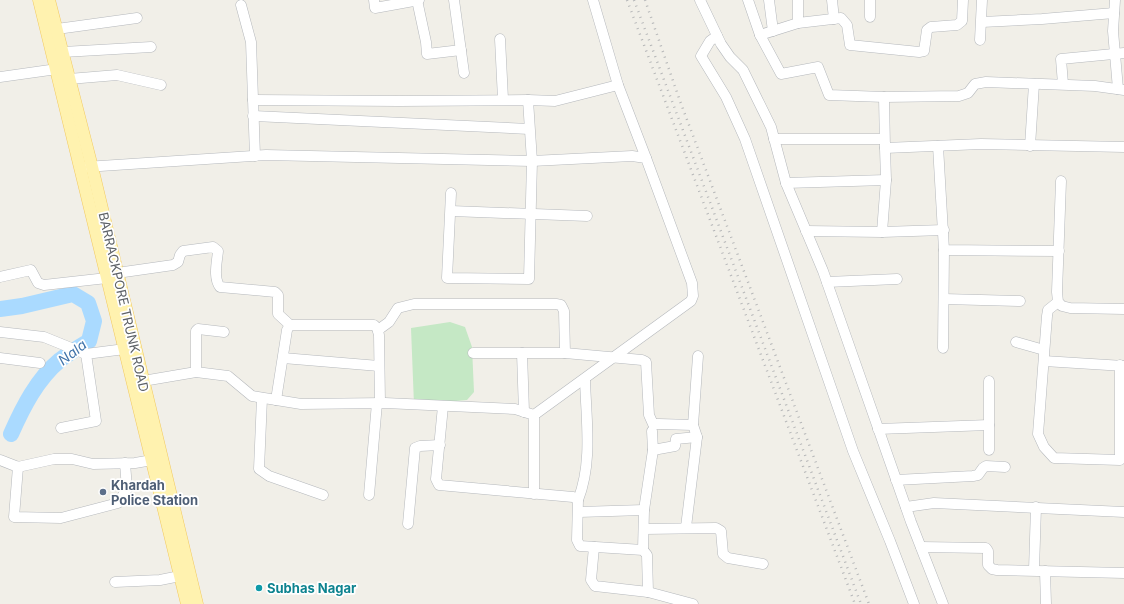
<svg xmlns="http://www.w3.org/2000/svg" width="1124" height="604" viewBox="0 0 1124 604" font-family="Inter,sans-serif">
<rect width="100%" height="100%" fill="#f1efe8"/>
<path fill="#c5e8c5" d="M 450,322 L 465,327 L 472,347 L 474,392 L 467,400 L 414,405 L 411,328 Z"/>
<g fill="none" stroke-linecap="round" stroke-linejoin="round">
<path stroke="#aadaff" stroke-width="16" d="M 0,309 L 22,306 L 73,294 L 88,303 L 94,321 L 89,341 C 79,347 69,353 60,360 C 37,379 23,407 11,434"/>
<defs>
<g id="minor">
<path d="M 374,0 L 375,8 L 419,0"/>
<path d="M 417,0 L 426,42 L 427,54 L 461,50"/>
<path d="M 454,0 L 464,73"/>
<path d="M 593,0 L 618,85 L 646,158"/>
<path d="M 700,0 L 721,44 L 730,57 L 743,70 L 771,127 L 786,183 L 823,271 L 911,522 L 943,604"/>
<path d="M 748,0 L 760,35 L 781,74 L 818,67 L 829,95 L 884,97 L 959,96 L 968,93 L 975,84 L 986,82 L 1095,86 L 1124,90"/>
<path d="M 769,0 L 773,31"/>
<path d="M 798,0 L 798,23 L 841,18 L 847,25 L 850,45 L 919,52 L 924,51 L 927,30 L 931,27 L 957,25 L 962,21 L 963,0"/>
<path d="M 832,0 L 834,19"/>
<path d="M 870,0 L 870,17"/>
<path d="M 1115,0 L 1113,31 L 1118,89"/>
<path d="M 241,5 L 251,42 L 255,156"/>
<path d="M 982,22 L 1042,19 L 1114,13"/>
<path d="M 57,29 L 137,18"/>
<path d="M 760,35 L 798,23"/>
<path d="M 717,36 L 710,41 L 701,56 L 726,97 L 745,139 L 853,451 L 890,541 L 914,604"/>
<path d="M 500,39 L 503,99"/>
<path d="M 980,40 L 982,0"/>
<path d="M 63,52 L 151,47"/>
<path d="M 0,77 L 57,69"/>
<path d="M 69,79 L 117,75 L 161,85"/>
<path d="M 1063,84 L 1061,59 L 1124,53"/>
<path d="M 884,97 L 885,148 L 981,144 L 1124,147"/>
<path d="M 253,100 L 399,101 L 528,100 L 532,161 L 529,279 L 447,278 L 451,193"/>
<path d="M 528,100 L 555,101 L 618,85"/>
<path d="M 253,116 L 529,129"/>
<path d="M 774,139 L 884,139"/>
<path d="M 938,146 L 944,250 L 1059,251"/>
<path d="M 1030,146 L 1034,84"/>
<path d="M 85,167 L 266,155 L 532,161 L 632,156 L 646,158 L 692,283 L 693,296 L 691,301 L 534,415"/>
<path d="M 1061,181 L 1057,292 L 1058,302 L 1062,306 L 1070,308 L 1124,309"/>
<path d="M 786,183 L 886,180"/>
<path d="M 451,211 L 587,216"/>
<path d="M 806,231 L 882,232 L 944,230"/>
<path d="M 882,232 L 886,180 L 885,148"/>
<path d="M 117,273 L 173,265 L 178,262 L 180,255 L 183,251 L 213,247 L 218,251 C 217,262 213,278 220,287 L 275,292 L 278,295 L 278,314 L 290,325"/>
<path d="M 0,277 L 31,270 L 38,283 L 44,285 L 107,278"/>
<path d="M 827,282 L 897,279"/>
<path d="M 944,299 L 1020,301"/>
<path d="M 1058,302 L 1048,310 L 1047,316 L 1038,434 L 1044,447 L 1054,458 L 1120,460 L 1120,365"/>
<path d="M 378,330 L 389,322 L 398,308 L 414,304 L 556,304 L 561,305 L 564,311 L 565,353"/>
<path d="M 0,332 L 44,337 L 86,354"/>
<path d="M 1016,342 L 1044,350"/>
<path d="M 943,348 L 944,250"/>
<path d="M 473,353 L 565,353 L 642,360 L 646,362 L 649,415 L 653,424 L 659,424 L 693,425"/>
<path d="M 522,353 L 524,412"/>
<path d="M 0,358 L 40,363"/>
<path d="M 283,358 L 379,366"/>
<path d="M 1044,361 L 1124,366"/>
<path d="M 196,372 L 196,331 L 198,329 L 224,332"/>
<path d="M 143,381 L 196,372 L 228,376 L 252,396 L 301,404 L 385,403 L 515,409 L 534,415 L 534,494"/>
<path d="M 989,381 L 989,450"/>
<path d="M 262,398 L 259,469 L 269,476 L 323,495"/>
<path d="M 276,400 L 287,330 L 290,325 L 374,325 L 377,328 L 379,335 L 380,403"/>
<path d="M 443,406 L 436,479 L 439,485 L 573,497 L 578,500 L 577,540 L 580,546 L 643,550 L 647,555 L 648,592"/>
<path d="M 61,428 L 96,421 L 86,354 L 125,349"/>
<path d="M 878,429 L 989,425"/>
<path d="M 652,431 L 653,450 L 675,446 L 676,439 L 697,437"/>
<path d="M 0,460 L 18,467 L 54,459 L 72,459 L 93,464 L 135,463 L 158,459"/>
<path d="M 18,467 L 14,517 L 61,518 L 118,503 L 127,489 L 125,463"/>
<path d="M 896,480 L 973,476 L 978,475 L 983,468 L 986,466 L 1005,467"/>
<path d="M 369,495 L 377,403"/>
<path d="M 578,500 C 593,462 586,419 585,379"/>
<path d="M 906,507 L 934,503 L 1124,512"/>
<path d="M 579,512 L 644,510"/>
<path d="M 408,524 L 415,448 L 420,446 L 440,445"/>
<path d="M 686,527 L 697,437 L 693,425 L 698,356"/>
<path d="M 644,529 L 716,528 L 721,531 L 723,554 L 728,558 L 763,564"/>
<path d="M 594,547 L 591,580 L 595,586 L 648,592 L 693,604"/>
<path d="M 921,547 L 986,548 L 988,551 L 988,565 L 992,569 L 997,570 L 1124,573"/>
<path d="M 643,550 L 644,510 L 653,450"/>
<path d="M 1034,570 L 1036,507"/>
<path d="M 1045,571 L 1046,604"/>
<path d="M 115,582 L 160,580 L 180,576"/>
</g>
<g id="major">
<path d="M 39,0 L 187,604"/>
<path d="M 49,0 L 92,167 L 197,604"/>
</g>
</defs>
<use href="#minor" stroke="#b5b8bc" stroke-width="11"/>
<use href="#major" stroke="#f2c960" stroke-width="13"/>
<use href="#minor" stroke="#fff" stroke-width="10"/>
<use href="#major" stroke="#fff2af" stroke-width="12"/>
<g stroke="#b6b7b8" stroke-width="2.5" stroke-dasharray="1 5" stroke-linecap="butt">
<path d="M 627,0 L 855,604"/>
<path d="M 634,0 L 861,604"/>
<path d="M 645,0 L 680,101 L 869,604"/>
</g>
</g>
<circle fill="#5c6f8a" stroke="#fff" stroke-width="1.5" cx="103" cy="492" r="4"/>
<circle fill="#0f9aa8" stroke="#fff" stroke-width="1.5" cx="259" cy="588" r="4"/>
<g text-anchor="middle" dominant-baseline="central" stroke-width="3.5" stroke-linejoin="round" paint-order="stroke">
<g font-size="13" fill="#5f6368" stroke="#fff">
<text transform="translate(124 302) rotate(77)">BARRACKPORE TRUNK ROAD</text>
</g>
<g font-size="13" font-weight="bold" fill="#4e5e75" stroke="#fff" text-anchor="start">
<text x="111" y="485">Khardah<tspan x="111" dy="15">Police Station</tspan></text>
</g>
<g font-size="13" font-weight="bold" fill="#0d838f" stroke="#fff" text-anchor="start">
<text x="267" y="588">Subhas Nagar</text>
</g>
<g font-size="14" font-style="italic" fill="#4174aa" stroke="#fff">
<text transform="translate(72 352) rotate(-38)">Nala</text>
</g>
</g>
</svg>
